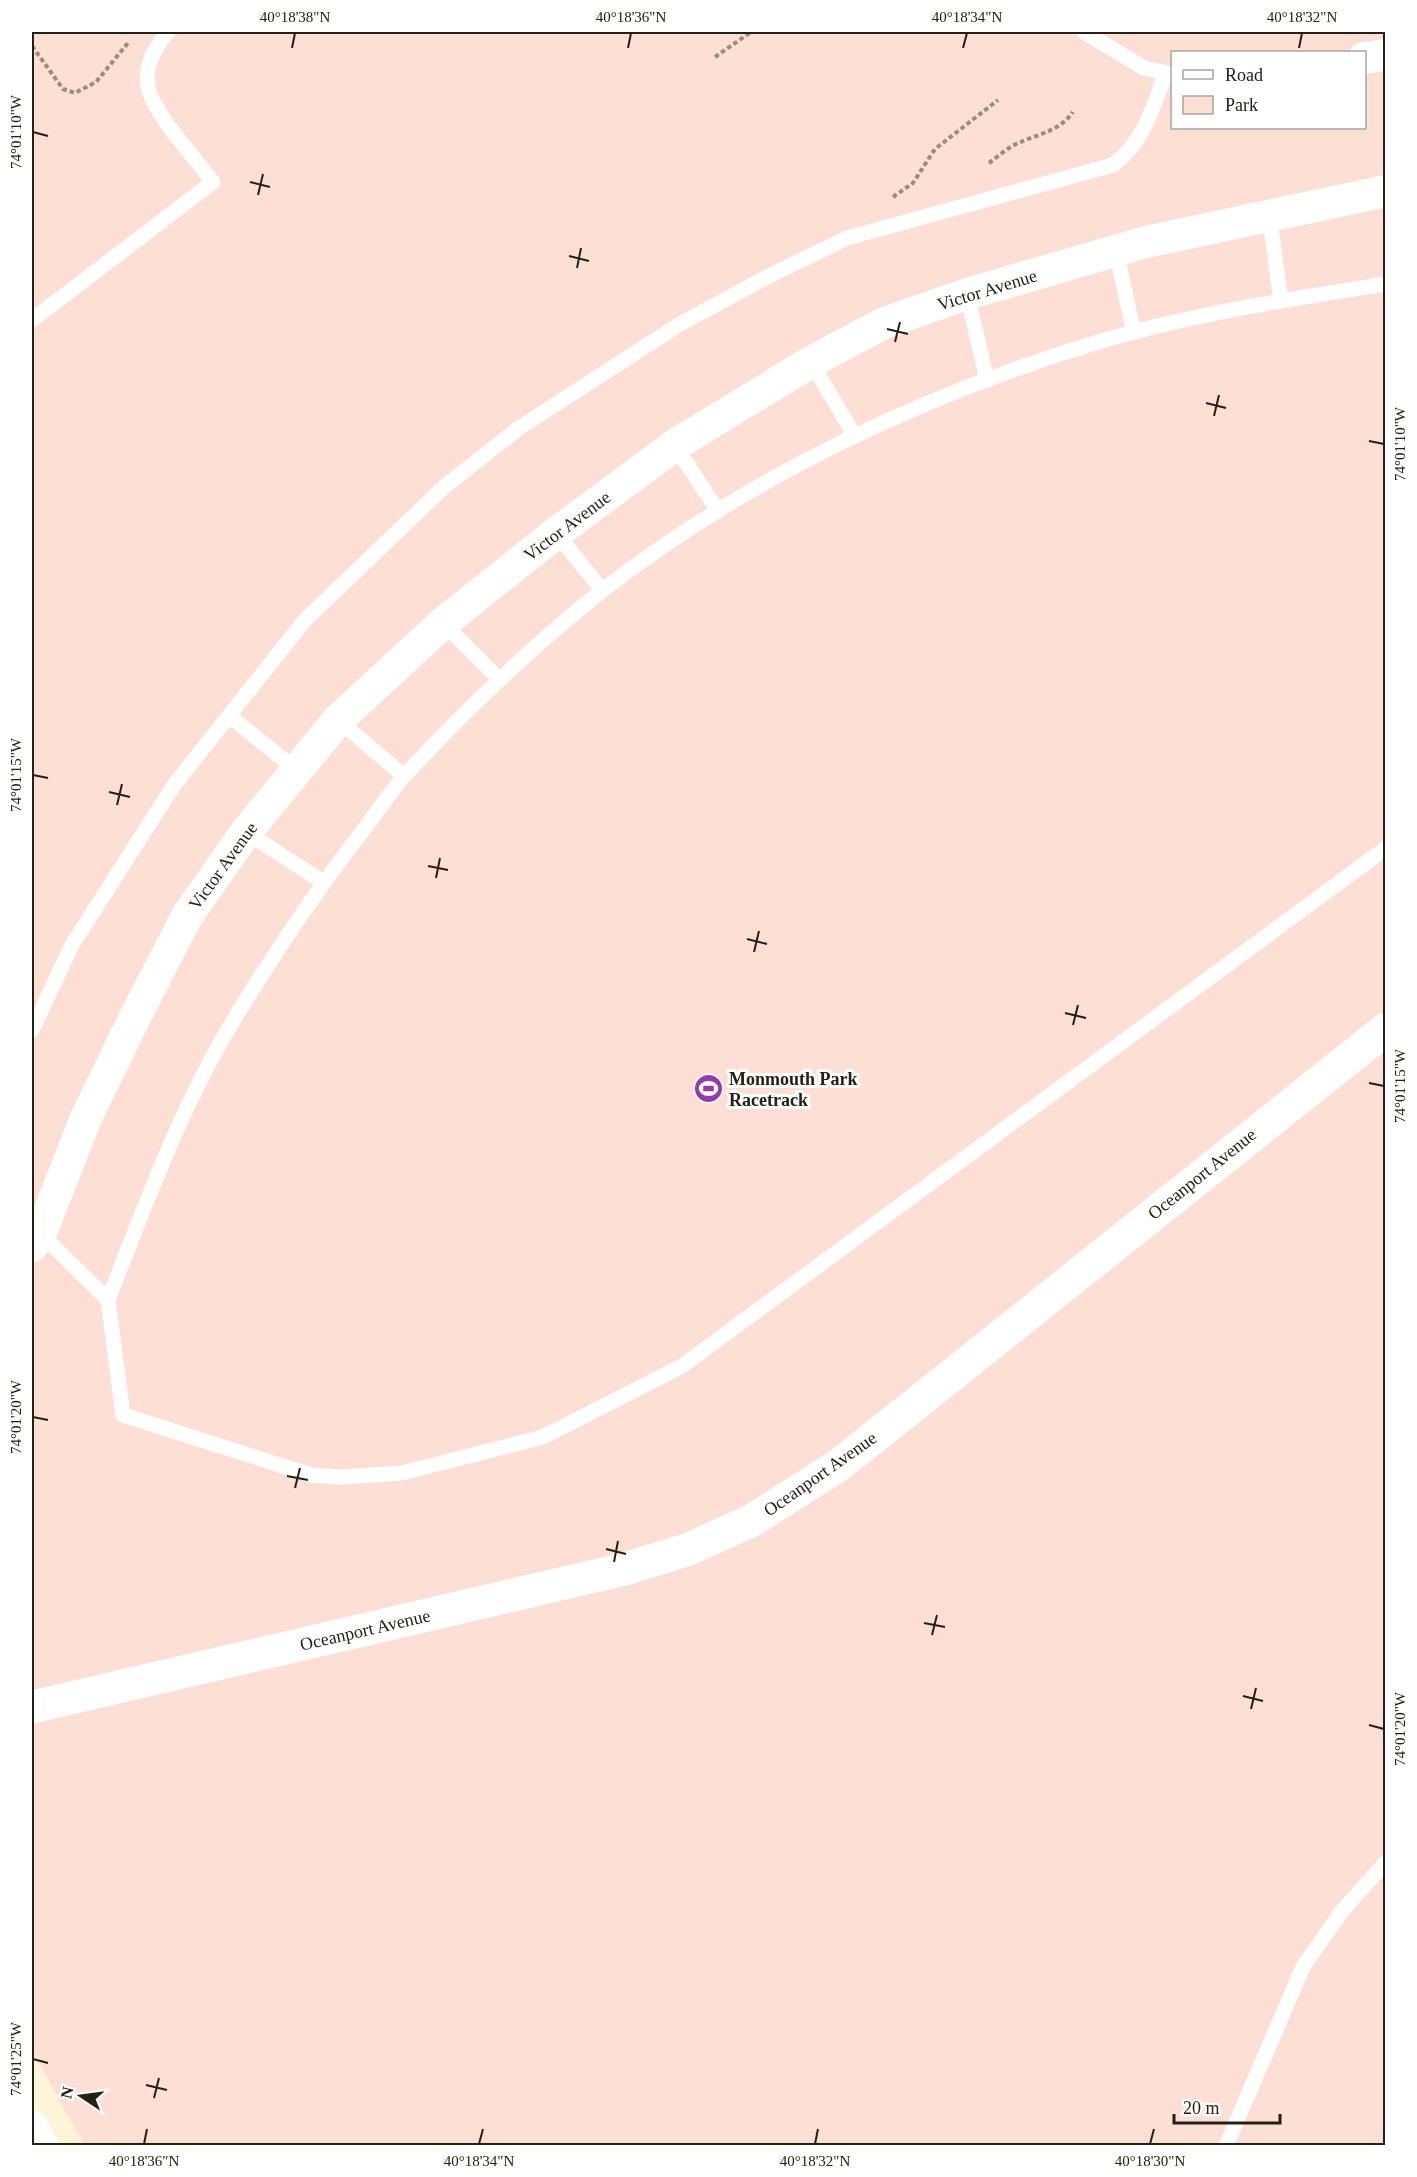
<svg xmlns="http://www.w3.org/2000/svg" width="1417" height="2177" viewBox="0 0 1417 2177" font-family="'Times New Roman',serif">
<rect width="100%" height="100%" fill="#fff4d8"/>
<path fill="#fddfd6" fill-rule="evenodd" d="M 32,32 L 1385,32 L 1385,2145 L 84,2145 L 32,2050 ZM 1172,52 L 1364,52 L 1364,128 L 1172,128 Z"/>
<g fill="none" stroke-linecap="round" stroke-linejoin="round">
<g stroke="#978f7a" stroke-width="4" stroke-dasharray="4.5 3" stroke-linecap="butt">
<path d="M 32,46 L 63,89 L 75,93 L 96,82 L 128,43"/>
<path d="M 715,57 L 751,32"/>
<path d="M 989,163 C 996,158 1004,151 1012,146 C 1033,135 1058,133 1073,112"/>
<path d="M 893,197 L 913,183 L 935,149 L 998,100"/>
</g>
<g stroke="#fff" stroke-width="15">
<path d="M 1084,32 L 1144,68 L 1172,74"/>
<path d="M 1269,214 L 1281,301"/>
<path d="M 1116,251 L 1134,333"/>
<path d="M 967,294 L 987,380"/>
<path d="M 32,320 L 213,182 C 196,159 153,113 148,87 C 144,66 156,46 168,32"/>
<path d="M 811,362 L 855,436"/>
<path d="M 675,446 L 718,511"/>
<path d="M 556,533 L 602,590"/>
<path d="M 443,623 L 500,680"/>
<path d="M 229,716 L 297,770"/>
<path d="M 338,720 L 404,776"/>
<path d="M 246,832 L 323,882"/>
<path d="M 32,1030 L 72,945 L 174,785 L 305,620 L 444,487 L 519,428 L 680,324 L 767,277 L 847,238 L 1113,165 C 1144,142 1153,107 1166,73"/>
<path d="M 39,1232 L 108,1300 L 123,1415 L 311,1475 L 340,1477 L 402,1473 L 543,1437 L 682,1366 L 1386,848"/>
<path d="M 108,1300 C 143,1211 176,1120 223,1038 C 266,965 312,896 364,829 C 378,811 391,791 406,774 C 467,709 533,645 603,590 C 750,476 926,393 1105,340 C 1197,313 1291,299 1386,284"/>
<path d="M 1226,2146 L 1303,1967 L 1342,1911 L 1386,1862"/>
</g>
<g stroke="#fff" stroke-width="32">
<path d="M 1364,58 L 1386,55"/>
<path d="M 32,1246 L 41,1233 L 85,1120 L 135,1017 L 187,916 L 246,832 L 338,720 L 443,623 L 556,533 L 678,443 L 811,362 L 884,323 L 967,294 L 1146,242 L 1386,191"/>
</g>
<path stroke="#fff" stroke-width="33" d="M 32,2127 L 42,2146"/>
<path stroke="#fff" stroke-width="33" d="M 32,1707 L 625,1569 L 689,1549 L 751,1521 L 839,1465 L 1386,1029"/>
</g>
<path fill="none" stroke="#252014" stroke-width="2" d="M 292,48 L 295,33M 628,48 L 631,33M 963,48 L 967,33M 1299,48 L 1302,33M 33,132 L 48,136M 250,182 L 270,187M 258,195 L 263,174M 569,256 L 589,261M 577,268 L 581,248M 887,329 L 908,334M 895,342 L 900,322M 1206,403 L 1226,408M 1214,416 L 1219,395M 1369,441 L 1384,444M 33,775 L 48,778M 109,792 L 130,797M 117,805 L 122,784M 428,866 L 448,870M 436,878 L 440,858M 747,939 L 767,944M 754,952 L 759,931M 1065,1013 L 1086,1018M 1073,1025 L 1078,1005M 1369,1083 L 1384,1086M 33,1417 L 48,1420M 287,1476 L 308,1480M 295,1488 L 300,1468M 606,1549 L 626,1554M 614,1562 L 618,1541M 924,1623 L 945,1627M 932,1635 L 937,1615M 1243,1696 L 1263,1701M 1251,1709 L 1256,1688M 1369,1725 L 1384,1729M 33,2059 L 48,2063M 146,2085 L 167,2090M 154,2098 L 159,2078M 144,2144 L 147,2129M 479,2144 L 483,2129M 815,2144 L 818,2129M 1150,2144 L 1154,2129"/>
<defs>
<symbol id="stadium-disc" viewBox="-11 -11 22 22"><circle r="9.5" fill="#933daa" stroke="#fff"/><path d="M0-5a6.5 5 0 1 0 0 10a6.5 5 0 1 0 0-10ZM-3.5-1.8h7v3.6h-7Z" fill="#fff"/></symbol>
</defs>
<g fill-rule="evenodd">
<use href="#stadium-disc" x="692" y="1072" width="33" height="33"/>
</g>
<g text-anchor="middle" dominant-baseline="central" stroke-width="6" stroke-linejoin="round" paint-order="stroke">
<g font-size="18" fill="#252014" stroke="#fff">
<text transform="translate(987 290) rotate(-17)">Victor Avenue</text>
<text transform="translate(567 526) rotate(-37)">Victor Avenue</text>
<text transform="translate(223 866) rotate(-54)">Victor Avenue</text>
<text transform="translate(1202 1174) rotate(-39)">Oceanport Avenue</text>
<text transform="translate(820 1474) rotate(-35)">Oceanport Avenue</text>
<text transform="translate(365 1630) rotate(-13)">Oceanport Avenue</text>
</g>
<g font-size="18" font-weight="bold" fill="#252014" stroke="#fff" text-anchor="start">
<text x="729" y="1079">Monmouth Park<tspan x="729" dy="21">Racetrack</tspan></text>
</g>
</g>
<rect width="1417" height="2177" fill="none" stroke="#ffffff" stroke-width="66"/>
<rect x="1171" y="51" width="195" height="78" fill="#ffffff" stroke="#a8a6a1" stroke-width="1.5"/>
<rect x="1183" y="70" width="30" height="9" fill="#ffffff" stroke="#a8a6a1" stroke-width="1.5"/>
<text x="1225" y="81" font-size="18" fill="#252014">Road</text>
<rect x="1183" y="96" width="30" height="18" fill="#fddfd6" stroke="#a8a6a1" stroke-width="1.5"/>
<text x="1225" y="111" font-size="18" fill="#252014">Park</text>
<g transform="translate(81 2096) rotate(283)" stroke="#ffffff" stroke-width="4.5" paint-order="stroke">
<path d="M0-4.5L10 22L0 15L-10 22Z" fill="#252014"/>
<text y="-9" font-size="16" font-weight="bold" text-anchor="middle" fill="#252014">N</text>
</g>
<path d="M1174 2114v9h106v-9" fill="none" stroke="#252014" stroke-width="3"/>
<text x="1183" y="2114" font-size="18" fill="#252014" stroke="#ffffff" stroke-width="4.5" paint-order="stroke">20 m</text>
<rect x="33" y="33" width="1351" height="2111" fill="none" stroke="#252014" stroke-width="2"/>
<g font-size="15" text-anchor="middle" fill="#252014">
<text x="295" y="22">40°18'38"N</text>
<text x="631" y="22">40°18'36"N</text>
<text x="967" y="22">40°18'34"N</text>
<text x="1302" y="22">40°18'32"N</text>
<text transform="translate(16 132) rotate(-90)" y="5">74°01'10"W</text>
<text transform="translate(1400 444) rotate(-90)" y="5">74°01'10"W</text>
<text transform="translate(16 775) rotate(-90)" y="5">74°01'15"W</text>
<text transform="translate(1400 1086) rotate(-90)" y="5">74°01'15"W</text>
<text transform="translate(16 1417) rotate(-90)" y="5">74°01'20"W</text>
<text transform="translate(1400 1729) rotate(-90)" y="5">74°01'20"W</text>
<text transform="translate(16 2059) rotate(-90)" y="5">74°01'25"W</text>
<text x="144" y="2166">40°18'36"N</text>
<text x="479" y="2166">40°18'34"N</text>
<text x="815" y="2166">40°18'32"N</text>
<text x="1150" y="2166">40°18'30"N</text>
</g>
</svg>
